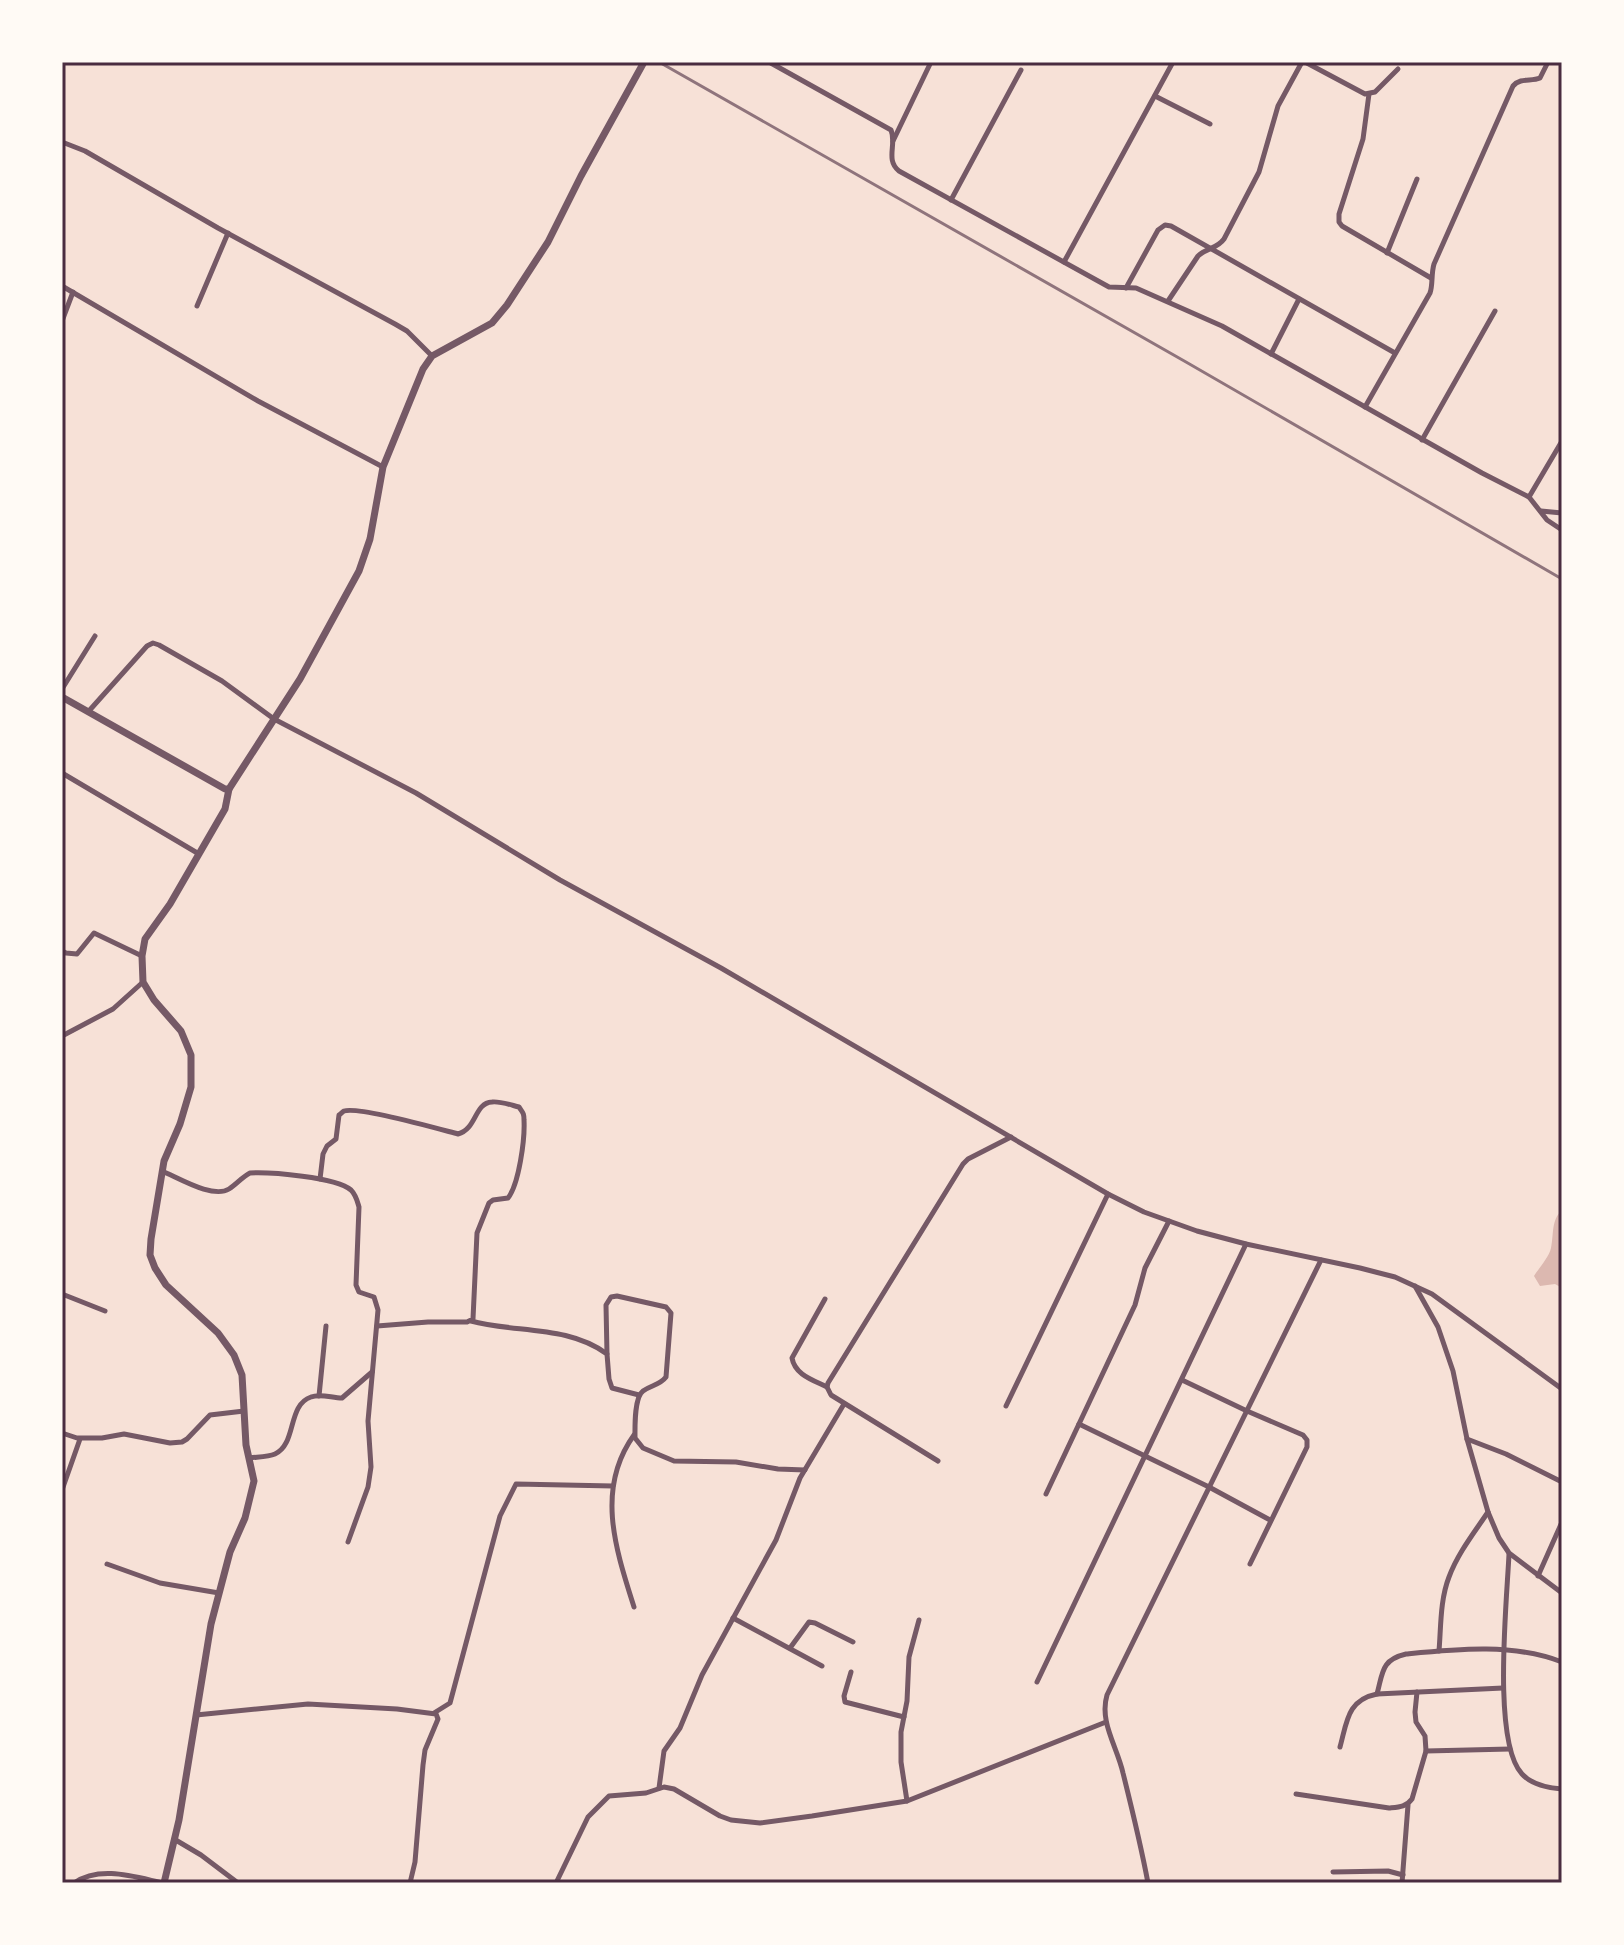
<svg xmlns="http://www.w3.org/2000/svg" width="1624" height="1945" viewBox="0 0 1624 1945" font-family="'Asap Condensed',sans-serif">
<rect width="100%" height="100%" fill="#f7e1d7"/>
<path fill="#dcb8b0" d="M 1562,1210 L 1562,1288 L 1555,1284 L 1540,1286 L 1534,1276 C 1539,1268 1549,1257 1551,1248 C 1554,1234 1551,1220 1562,1210 Z"/>
<g fill="none" stroke-linecap="round" stroke-linejoin="round">
<g stroke="#755966" stroke-width="5">
<path d="M 769,62 L 891,130 C 897,144 885,160 899,171 L 1109,287 L 1136,288 L 1222,326 L 1482,473 L 1529,497 L 1547,520 L 1562,530"/>
<path d="M 1305,62 L 1365,94 L 1375,92 L 1398,69"/>
<path d="M 1369,94 L 1363,139 L 1339,214 L 1339,222 L 1342,226 L 1431,278"/>
<path d="M 1155,96 L 1210,124"/>
<path d="M 893,141 L 931,62"/>
<path d="M 62,142 L 85,151 L 218,228 L 395,324 L 407,331 L 432,356"/>
<path d="M 951,200 L 1021,70"/>
<path d="M 1387,253 L 1417,179"/>
<path d="M 1064,262 L 1173,62"/>
<path d="M 62,286 L 258,401 L 383,467"/>
<path d="M 1126,288 L 1158,230 L 1165,225 L 1171,226 L 1395,353"/>
<path d="M 1168,301 L 1198,256 C 1206,248 1217,249 1224,239 L 1259,172 L 1278,106 L 1302,62"/>
<path d="M 197,306 L 228,233"/>
<path d="M 62,321 L 73,292"/>
<path d="M 1271,354 L 1299,299"/>
<path d="M 1365,407 L 1430,293 C 1433,285 1431,274 1434,264 L 1513,86 C 1521,77 1531,82 1540,78 L 1548,62"/>
<path d="M 1422,440 L 1495,311"/>
<path d="M 1529,497 L 1562,441"/>
<path d="M 1541,511 L 1562,513"/>
<path d="M 62,689 L 95,636"/>
<path d="M 88,712 L 147,646 L 153,643 L 159,645 L 222,681 L 274,719 L 416,793 L 560,880 L 721,968 L 1108,1194 L 1144,1212 L 1197,1231 L 1246,1244 L 1360,1268 L 1395,1277 L 1432,1294 L 1562,1389"/>
<path d="M 62,773 L 199,854"/>
<path d="M 62,951 L 66,953 L 77,954 L 94,933 L 142,956"/>
<path d="M 62,1036 L 113,1009 L 143,982"/>
<path d="M 162,1171 C 179,1178 213,1199 229,1189 C 237,1184 242,1177 250,1173 C 270,1172 336,1177 351,1190 C 356,1195 357,1200 359,1207 L 356,1285 L 359,1292 L 374,1297 L 378,1310 L 368,1421 L 371,1467 L 368,1487 L 348,1542"/>
<path d="M 320,1179 L 323,1154 L 327,1146 L 336,1139 L 339,1115 C 341,1114 342,1112 344,1111 C 359,1106 439,1129 458,1134 C 477,1129 474,1103 492,1102 C 500,1101 511,1105 519,1107 C 523,1113 524,1113 524,1120 C 525,1139 519,1184 508,1198 L 493,1200 L 489,1203 L 477,1233 L 473,1319 L 467,1322 L 428,1322 L 377,1326"/>
<path d="M 1415,1286 L 1438,1327 L 1453,1371 L 1467,1439 L 1488,1512 L 1499,1538 L 1509,1553 L 1562,1593"/>
<path d="M 62,1294 L 105,1311"/>
<path d="M 825,1299 L 792,1358 C 795,1375 813,1380 827,1387"/>
<path d="M 471,1321 C 515,1333 568,1325 607,1354 L 609,1379 L 612,1388 L 639,1395"/>
<path d="M 607,1354 L 606,1305 L 611,1297 L 617,1296 L 666,1307 L 671,1313 L 666,1377 C 660,1385 651,1385 643,1391 C 634,1398 635,1427 635,1438 L 643,1448 L 674,1461 L 736,1462 L 778,1469 L 805,1470"/>
<path d="M 1182,1380 L 1247,1411 L 1303,1435 L 1307,1440 L 1307,1447 L 1250,1564"/>
<path d="M 319,1396 L 326,1326"/>
<path d="M 1006,1406 L 1108,1194"/>
<path d="M 1079,1424 L 1209,1487 L 1270,1520"/>
<path d="M 62,1433 L 77,1438 L 102,1438 L 124,1434 L 170,1443 L 182,1442 L 187,1439 L 210,1415 L 244,1411"/>
<path d="M 1467,1439 L 1506,1454 L 1562,1482"/>
<path d="M 250,1458 C 257,1457 268,1457 275,1454 C 297,1444 287,1405 311,1397 C 320,1393 332,1398 342,1398 L 372,1372"/>
<path d="M 938,1461 L 831,1395 L 827,1387 L 828,1383 L 963,1164 L 968,1159 L 1011,1137"/>
<path d="M 62,1490 L 80,1439"/>
<path d="M 1046,1494 L 1135,1305 L 1145,1268 L 1169,1221"/>
<path d="M 1509,1554 C 1507,1600 1492,1742 1522,1774 C 1532,1785 1548,1788 1562,1789"/>
<path d="M 107,1564 L 160,1583 L 219,1593"/>
<path d="M 1538,1576 L 1562,1522"/>
<path d="M 634,1607 C 616,1550 595,1489 634,1435"/>
<path d="M 733,1618 L 822,1666"/>
<path d="M 790,1648 L 809,1622 L 815,1623 L 853,1642"/>
<path d="M 1439,1651 C 1441,1627 1440,1600 1449,1577 C 1458,1553 1474,1533 1488,1512"/>
<path d="M 851,1672 L 844,1696 L 845,1702 L 904,1717"/>
<path d="M 1037,1682 L 1246,1244"/>
<path d="M 1377,1694 C 1383,1672 1381,1660 1406,1654 C 1457,1649 1513,1643 1562,1662"/>
<path d="M 434,1713 L 450,1703 L 500,1516 L 516,1484 L 613,1486"/>
<path d="M 196,1715 L 308,1704 L 397,1709 L 436,1714 L 438,1719 L 425,1750 L 423,1765 L 415,1862 L 410,1883"/>
<path d="M 1340,1747 C 1347,1722 1347,1700 1377,1694 L 1503,1688"/>
<path d="M 1426,1751 L 1510,1749"/>
<path d="M 659,1788 L 664,1751 L 680,1728 L 702,1675 L 776,1540 L 800,1478 L 844,1404"/>
<path d="M 1296,1794 L 1389,1808 C 1399,1807 1406,1807 1412,1799 L 1426,1751 L 1425,1736 L 1416,1722 L 1415,1712 L 1417,1692"/>
<path d="M 907,1801 L 901,1762 L 901,1732 L 907,1701 L 909,1657 L 919,1620"/>
<path d="M 174,1839 L 201,1855 L 238,1883"/>
<path d="M 1333,1872 L 1388,1871 L 1403,1875"/>
<path d="M 74,1883 C 100,1865 135,1877 163,1883"/>
<path d="M 556,1883 L 588,1817 L 609,1796 L 646,1793 L 664,1787 L 674,1789 L 720,1816 L 731,1820 L 760,1823 L 812,1816 L 907,1801 L 1106,1722"/>
<path d="M 1148,1883 C 1141,1846 1132,1809 1123,1773 C 1117,1746 1099,1722 1107,1695 L 1321,1260"/>
<path d="M 1402,1883 L 1408,1805"/>
</g>
<g stroke="#755966" stroke-width="7">
<path d="M 62,697 L 225,789 L 229,789 L 300,679 L 359,571 L 370,539 L 383,467 L 423,369 L 432,356 L 492,323 L 507,305 L 548,242 L 581,176 L 644,62"/>
<path d="M 164,1883 L 179,1820 L 211,1624 L 230,1552 L 245,1518 L 254,1481 L 246,1445 L 242,1375 L 234,1355 L 218,1333 L 166,1285 L 155,1268 L 150,1255 L 151,1239 L 164,1161 L 180,1124 L 191,1087 L 191,1055 L 181,1031 L 154,1000 L 143,982 L 142,956 L 145,939 L 170,904 L 225,809 L 229,789"/>
</g>
<path stroke="#8f747c" stroke-width="3" d="M 659,62 L 1186,362 L 1562,579"/>
</g>
<rect width="1624" height="1945" fill="none" stroke="#fffaf5" stroke-width="128"/>
<rect x="64" y="64" width="1496" height="1817" fill="none" stroke="#4a2c40" stroke-width="3"/>
</svg>
